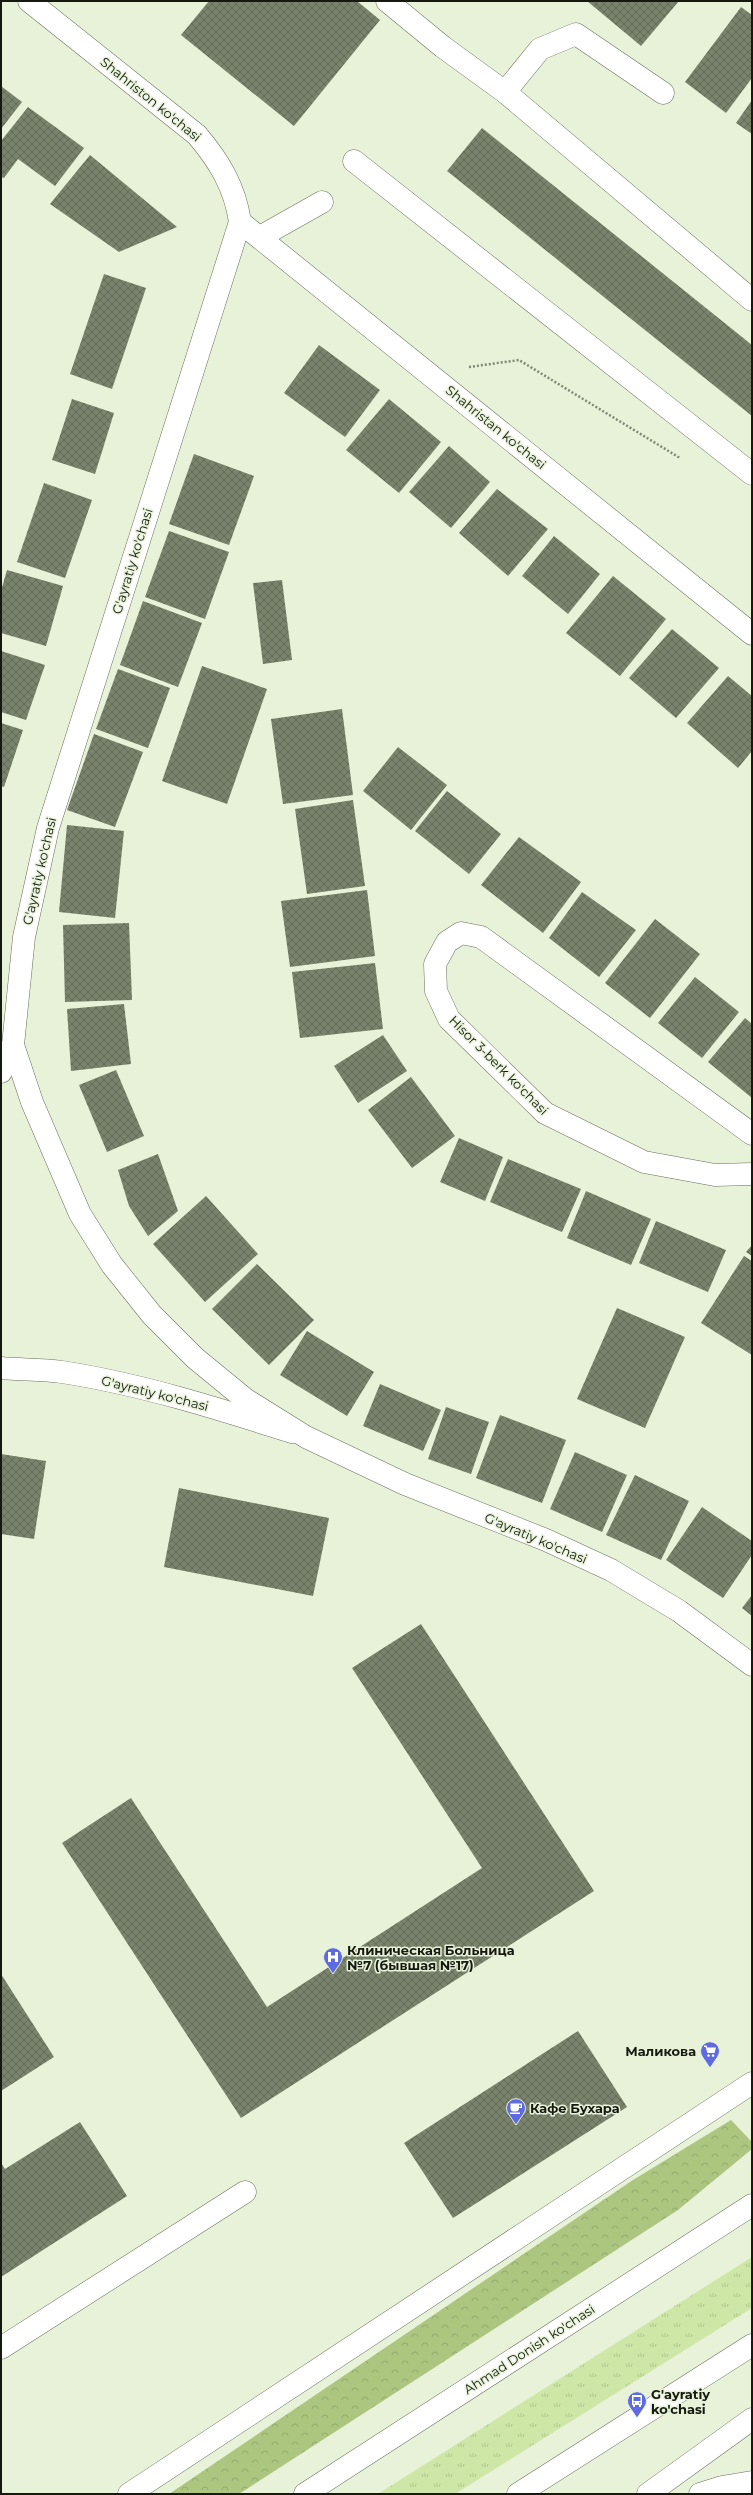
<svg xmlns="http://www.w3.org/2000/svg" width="753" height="2495" viewBox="0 0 753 2495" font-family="Montserrat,sans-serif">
<defs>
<pattern id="grass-tufts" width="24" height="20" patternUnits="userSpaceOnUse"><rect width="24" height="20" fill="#cee7a6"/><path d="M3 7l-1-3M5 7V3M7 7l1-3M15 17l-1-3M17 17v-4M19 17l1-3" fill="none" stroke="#b0c68e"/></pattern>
<pattern id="forest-crowns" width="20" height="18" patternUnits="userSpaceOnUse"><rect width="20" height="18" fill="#acc680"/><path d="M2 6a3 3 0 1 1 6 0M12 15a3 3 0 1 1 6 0" fill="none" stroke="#93aa6e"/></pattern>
<pattern id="building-cross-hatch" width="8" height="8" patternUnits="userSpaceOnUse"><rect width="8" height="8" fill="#7a836c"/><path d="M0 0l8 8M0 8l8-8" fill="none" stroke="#636a57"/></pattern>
</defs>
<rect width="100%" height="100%" fill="#e8f2d9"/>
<path fill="url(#grass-tufts)" d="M 752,2257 L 752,2308 L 455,2494 L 378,2494 Z"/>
<path fill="url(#forest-crowns)" d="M 731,2120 L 752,2142 L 752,2149 L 678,2210 L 239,2494 L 169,2494 L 633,2180 Z"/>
<g fill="url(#building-cross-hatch)">
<path d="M 209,1 L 357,1 L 380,20 L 294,126 L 181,35 Z"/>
<path d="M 587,1 L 679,1 L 641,46 Z"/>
<path d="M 741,7 L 752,15 L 752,78 L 726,113 L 685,82 Z"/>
<path d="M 1,86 L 22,102 L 1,129 Z"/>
<path d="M 752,100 L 752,134 L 736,123 Z"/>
<path d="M 28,107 L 84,148 L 55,186 L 18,159 L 4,178 L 1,177 L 1,141 Z"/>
<path d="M 482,128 L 752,345 L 752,416 L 447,171 Z"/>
<path d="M 90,155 L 177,227 L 119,252 L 50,204 Z"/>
<path d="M 104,274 L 146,288 L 112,389 L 70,374 Z"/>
<path d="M 319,345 L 380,390 L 345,437 L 284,393 Z"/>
<path d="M 72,399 L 114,413 L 95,474 L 52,460 Z"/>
<path d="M 389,399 L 441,442 L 399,493 L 346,450 Z"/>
<path d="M 449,446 L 490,482 L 451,528 L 409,492 Z"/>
<path d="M 194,454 L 254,476 L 229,545 L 169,524 Z"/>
<path d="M 44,483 L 92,500 L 65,578 L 17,562 Z"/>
<path d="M 497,489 L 548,529 L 508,576 L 459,533 Z"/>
<path d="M 169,531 L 229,552 L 205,619 L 145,597 Z"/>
<path d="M 554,536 L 600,574 L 568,614 L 522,576 Z"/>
<path d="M 7,570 L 63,586 L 46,646 L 1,633 L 1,591 Z"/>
<path d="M 613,576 L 666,619 L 620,676 L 566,633 Z"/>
<path d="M 282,580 L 292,660 L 263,664 L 253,583 Z"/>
<path d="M 143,601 L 202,623 L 178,687 L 120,665 Z"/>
<path d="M 672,629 L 719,668 L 676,718 L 629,678 Z"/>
<path d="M 1,651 L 45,665 L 26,720 L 1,712 Z"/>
<path d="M 202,666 L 267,689 L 227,804 L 162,781 Z"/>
<path d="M 118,669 L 170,688 L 148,748 L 96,729 Z"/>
<path d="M 728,676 L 752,696 L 752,751 L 738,768 L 687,723 Z"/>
<path d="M 342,709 L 353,795 L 283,804 L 271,719 Z"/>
<path d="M 1,723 L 23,730 L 4,787 L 1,786 Z"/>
<path d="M 94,734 L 143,752 L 115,827 L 67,810 Z"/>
<path d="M 398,747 L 447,785 L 411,830 L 363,791 Z"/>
<path d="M 447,791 L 501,834 L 469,874 L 415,831 Z"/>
<path d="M 353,800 L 365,886 L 307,894 L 295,809 Z"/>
<path d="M 67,825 L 124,831 L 115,918 L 59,912 Z"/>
<path d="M 519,837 L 581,882 L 543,933 L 481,885 Z"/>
<path d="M 367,890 L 375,956 L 290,967 L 281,901 Z"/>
<path d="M 582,892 L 636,930 L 599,977 L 549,938 Z"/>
<path d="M 655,919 L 700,954 L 650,1018 L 605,983 Z"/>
<path d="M 129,923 L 132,1000 L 65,1002 L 63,925 Z"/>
<path d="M 375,963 L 383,1029 L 300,1038 L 292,972 Z"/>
<path d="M 695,977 L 739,1012 L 702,1058 L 658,1023 Z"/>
<path d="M 124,1004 L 131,1064 L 71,1071 L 67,1009 Z"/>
<path d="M 745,1018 L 752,1024 L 752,1098 L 708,1062 Z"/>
<path d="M 383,1035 L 407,1071 L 358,1103 L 334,1066 Z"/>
<path d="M 116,1070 L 144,1136 L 107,1152 L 79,1085 Z"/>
<path d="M 411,1077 L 455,1136 L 412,1168 L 368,1110 Z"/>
<path d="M 459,1138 L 503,1157 L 485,1201 L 440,1182 Z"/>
<path d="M 158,1154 L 178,1211 L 148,1236 L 129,1206 L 118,1170 Z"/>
<path d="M 508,1159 L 581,1189 L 562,1232 L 490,1202 Z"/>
<path d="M 586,1191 L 651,1219 L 631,1265 L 567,1238 Z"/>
<path d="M 206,1196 L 258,1254 L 205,1302 L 153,1244 Z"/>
<path d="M 656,1221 L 726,1250 L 708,1292 L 639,1263 Z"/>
<path d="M 752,1245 L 752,1256 L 746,1252 Z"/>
<path d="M 744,1256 L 752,1261 L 752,1355 L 701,1323 Z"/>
<path d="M 257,1264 L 314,1320 L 269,1365 L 212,1309 Z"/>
<path d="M 617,1308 L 685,1337 L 645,1428 L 577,1399 Z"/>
<path d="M 307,1331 L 374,1372 L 347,1416 L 280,1375 Z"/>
<path d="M 380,1384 L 441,1410 L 423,1451 L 363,1426 Z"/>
<path d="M 446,1407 L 489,1422 L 471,1474 L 428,1459 Z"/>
<path d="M 500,1415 L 566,1440 L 542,1503 L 476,1478 Z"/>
<path d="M 575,1452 L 627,1475 L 602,1532 L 550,1509 Z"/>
<path d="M 1,1454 L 46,1461 L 34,1539 L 1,1534 Z"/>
<path d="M 635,1475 L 689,1501 L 661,1560 L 606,1535 Z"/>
<path d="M 179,1488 L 329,1518 L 313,1596 L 164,1567 Z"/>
<path d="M 702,1507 L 752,1541 L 752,1555 L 723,1598 L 666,1560 Z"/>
<path d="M 752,1595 L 752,1616 L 742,1608 Z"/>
<path d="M 421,1624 L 594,1891 L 241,2118 L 62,1843 L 131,1798 L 267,2007 L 482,1868 L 352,1668 Z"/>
<path d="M 1,1974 L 54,2057 L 1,2091 Z"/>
<path d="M 578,2031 L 627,2107 L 453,2218 L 404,2143 Z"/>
<path d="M 80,2122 L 127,2196 L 1,2277 L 1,2163 L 5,2169 Z"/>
</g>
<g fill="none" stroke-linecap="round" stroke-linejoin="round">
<defs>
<g id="minor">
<path d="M 387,1 L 443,47 L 505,92 L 540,49 L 576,34 L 663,93"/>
<path d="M 505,92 L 752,300"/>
<path d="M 354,161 L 752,474"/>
<path d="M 240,222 L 752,634"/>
<path d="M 260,237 L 322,202"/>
<path d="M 1,1072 L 13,1045"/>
<path d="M 752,1134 L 481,937 L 461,933 L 447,942 L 435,964 L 436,991 L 449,1019 L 545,1113 L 644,1162 L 715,1175 L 752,1174"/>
<path d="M 1,1368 C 21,1370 42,1369 62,1372 C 140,1384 216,1408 292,1432"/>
<path d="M 1,2348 L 245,2192"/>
<path d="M 129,2494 L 752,2083"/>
<path d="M 648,2494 L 752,2419"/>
<path d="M 700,2494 L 722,2487 L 752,2482"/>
</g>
<g id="major">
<path d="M 29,1 L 197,135 C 219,161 235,187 240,222 L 48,828 L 24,937 L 13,1045 L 32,1102 L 80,1214 L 112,1265 L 152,1315 L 195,1358 L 245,1399 L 306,1437 L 405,1484 L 546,1540 L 611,1570 L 679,1611 L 752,1665"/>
<path d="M 305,2494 L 752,2205"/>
<path d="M 518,2494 L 752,2345"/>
</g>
</defs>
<use href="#minor" stroke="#69715b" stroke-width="23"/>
<use href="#major" stroke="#69715b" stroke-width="23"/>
<path stroke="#808776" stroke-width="2.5" stroke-dasharray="2 2" stroke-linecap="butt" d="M 469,367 L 519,360 L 680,458"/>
<use href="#minor" stroke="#fff" stroke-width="22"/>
<use href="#major" stroke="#fff" stroke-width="22"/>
</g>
<defs>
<symbol id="hospital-pin" viewBox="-11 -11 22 30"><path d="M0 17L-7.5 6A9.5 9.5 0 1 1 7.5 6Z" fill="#5e6ae2" stroke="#e8f2d9"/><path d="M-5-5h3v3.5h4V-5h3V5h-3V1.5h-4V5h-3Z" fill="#fff"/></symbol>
<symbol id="supermarket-pin" viewBox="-11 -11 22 30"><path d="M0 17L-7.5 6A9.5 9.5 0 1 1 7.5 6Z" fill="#5e6ae2" stroke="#e8f2d9"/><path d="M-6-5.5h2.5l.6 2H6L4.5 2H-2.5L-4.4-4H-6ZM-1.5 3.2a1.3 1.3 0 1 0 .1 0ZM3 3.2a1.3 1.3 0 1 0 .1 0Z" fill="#fff"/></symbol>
<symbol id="cafe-pin" viewBox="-11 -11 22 30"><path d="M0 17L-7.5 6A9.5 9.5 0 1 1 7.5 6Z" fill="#5e6ae2" stroke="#e8f2d9"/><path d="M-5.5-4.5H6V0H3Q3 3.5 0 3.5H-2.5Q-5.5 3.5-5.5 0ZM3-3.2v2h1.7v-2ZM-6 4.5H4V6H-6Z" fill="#fff"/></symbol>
<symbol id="bus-pin" viewBox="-11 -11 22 30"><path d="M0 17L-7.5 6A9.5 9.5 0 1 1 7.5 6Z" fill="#5e6ae2" stroke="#e8f2d9"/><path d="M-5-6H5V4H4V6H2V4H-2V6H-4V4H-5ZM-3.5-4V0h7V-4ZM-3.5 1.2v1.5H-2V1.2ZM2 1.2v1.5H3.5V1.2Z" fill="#fff"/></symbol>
</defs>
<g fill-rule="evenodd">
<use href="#hospital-pin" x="322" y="1946" width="22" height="30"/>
<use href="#supermarket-pin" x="699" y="2040" width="22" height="30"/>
<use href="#cafe-pin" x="505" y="2097" width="22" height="30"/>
<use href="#bus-pin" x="626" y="2390" width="22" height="30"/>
</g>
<g text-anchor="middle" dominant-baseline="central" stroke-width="3" stroke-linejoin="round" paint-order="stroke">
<g font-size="13" fill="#151910" stroke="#e8f2d9">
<text transform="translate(151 99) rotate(39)">Shahriston ko'chasi</text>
<text transform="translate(496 427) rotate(39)">Shahristan ko'chasi</text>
<text transform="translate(132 561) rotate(-73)">G'ayratiy ko'chasi</text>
<text transform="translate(39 871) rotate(-77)">G'ayratiy ko'chasi</text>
<text transform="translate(499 1065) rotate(45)">Hisor 3-berk ko'chasi</text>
<text transform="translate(155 1393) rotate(14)">G'ayratiy ko'chasi</text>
<text transform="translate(536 1538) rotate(23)">G'ayratiy ko'chasi</text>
<text transform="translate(529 2349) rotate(-33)">Ahmad Donish ko'chasi</text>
</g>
<g font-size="13" font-weight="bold" fill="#151910" stroke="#e8f2d9" text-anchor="start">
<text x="347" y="1950">Клиническая Больница<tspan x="347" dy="15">№7 (бывшая №17)</tspan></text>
<text x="696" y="2051" text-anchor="end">Маликова</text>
<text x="530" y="2108">Кафе Бухара</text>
<text x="651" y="2394">G'ayratiy<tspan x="651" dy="15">ko'chasi</tspan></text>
</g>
</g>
<rect width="753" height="2495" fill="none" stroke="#151910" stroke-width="4"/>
</svg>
